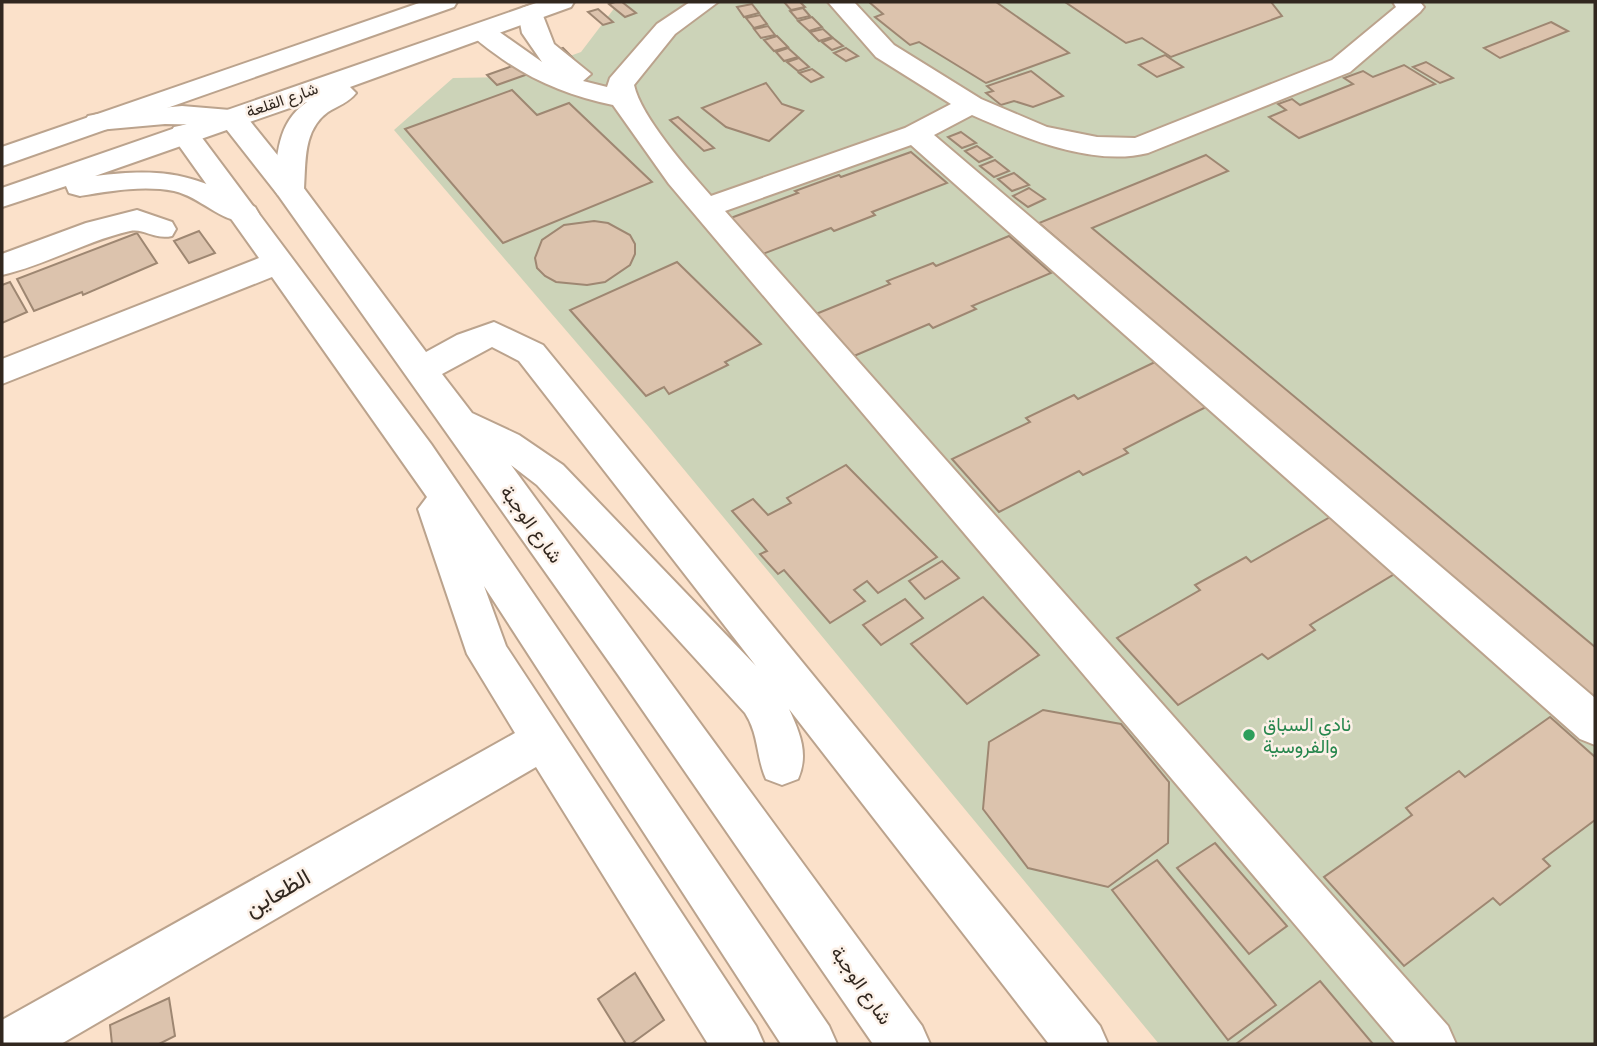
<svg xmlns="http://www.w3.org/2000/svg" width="1597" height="1046" viewBox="0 0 1597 1046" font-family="'Public Sans',Vazirmatn,sans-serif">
<rect width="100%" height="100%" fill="#fbe1ca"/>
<path fill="#ccd3b8" d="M 619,2 L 1595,2 L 1595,1044 L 1159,1044 L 648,426 L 394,130 L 453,78 L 512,77 L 581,52 Z"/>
<g fill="#dcc3ad" stroke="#9e8772" stroke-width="2">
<path d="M 615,2 L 622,2 L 636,13 L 625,17 L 609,4 Z"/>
<path d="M 784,2 L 800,2 L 805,7 L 791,10 Z"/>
<path d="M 869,2 L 996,2 L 1069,53 L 986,83 L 919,42 L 910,45 L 875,17 L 883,14 Z"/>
<path d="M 1065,2 L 1271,2 L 1282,16 L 1171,57 L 1142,38 L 1126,43 Z"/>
<path d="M 752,4 L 759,13 L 744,17 L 737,7 Z"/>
<path d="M 803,8 L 810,16 L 797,19 L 790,11 Z"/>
<path d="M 598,9 L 613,22 L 603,25 L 588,12 Z"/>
<path d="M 760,15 L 767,24 L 754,28 L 746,18 Z"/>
<path d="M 812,17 L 822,27 L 809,31 L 798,21 Z"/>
<path d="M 1551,22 L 1568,31 L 1500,58 L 1484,48 Z"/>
<path d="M 768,26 L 775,35 L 761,38 L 754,29 Z"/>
<path d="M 823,29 L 832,37 L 819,41 L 810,32 Z"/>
<path d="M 777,36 L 788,47 L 774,51 L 764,40 Z"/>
<path d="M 833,38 L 843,46 L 832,50 L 822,42 Z"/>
<path d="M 563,48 L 573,58 L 497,85 L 487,75 Z"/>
<path d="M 788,48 L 798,57 L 784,61 L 776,52 Z"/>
<path d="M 846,48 L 858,56 L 846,61 L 834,53 Z"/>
<path d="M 1165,55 L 1183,67 L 1157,77 L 1139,65 Z"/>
<path d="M 799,58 L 809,67 L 798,71 L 787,62 Z"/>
<path d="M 1426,62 L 1453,78 L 1440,83 L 1413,67 Z"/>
<path d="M 1404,65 L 1435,84 L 1299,138 L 1269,117 L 1286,110 L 1278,104 L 1292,99 L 1300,105 L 1353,84 L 1344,78 L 1363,71 L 1373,77 Z"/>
<path d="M 812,69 L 823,77 L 811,82 L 799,73 Z"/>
<path d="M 1031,71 L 1063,96 L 1033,107 L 1014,101 L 1001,105 L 986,93 L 993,91 L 987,86 Z"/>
<path d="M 766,83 L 782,104 L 803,111 L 769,141 L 726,127 L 702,108 Z"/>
<path d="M 512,90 L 537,115 L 569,103 L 652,182 L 503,243 L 405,129 Z"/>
<path d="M 678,117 L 714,148 L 704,151 L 670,120 Z"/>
<path d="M 961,132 L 976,143 L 962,148 L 948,137 Z"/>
<path d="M 977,146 L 992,157 L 979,162 L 965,151 Z"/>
<path d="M 911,152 L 947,183 L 872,212 L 875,215 L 834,231 L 831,228 L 760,255 L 728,219 L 798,193 L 795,191 L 839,175 L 841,177 Z"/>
<path d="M 1206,155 L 1228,171 L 1092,228 L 1595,647 L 1595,702 L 1039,223 Z"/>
<path d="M 995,160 L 1009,171 L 994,177 L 980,166 Z"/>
<path d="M 1014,173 L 1029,185 L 1012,191 L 998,179 Z"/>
<path d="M 1029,188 L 1045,199 L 1028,207 L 1013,196 Z"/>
<path d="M 594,221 L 608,223 L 630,235 L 635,244 L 635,254 L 630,265 L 605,282 L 587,285 L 556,282 L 545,276 L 537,268 L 535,258 L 542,240 L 564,225 Z"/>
<path d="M 199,231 L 215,253 L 189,263 L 174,241 Z"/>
<path d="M 137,233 L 157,263 L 83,295 L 82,292 L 34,311 L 17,279 Z"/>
<path d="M 1009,236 L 1051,273 L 972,306 L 976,309 L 933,328 L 929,324 L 854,356 L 816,314 L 890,284 L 887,281 L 933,263 L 936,266 Z"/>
<path d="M 677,262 L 761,344 L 725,362 L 728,365 L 669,394 L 664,387 L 646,396 L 570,310 Z"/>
<path d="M 10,282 L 27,312 L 2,323 L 2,285 Z"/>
<path d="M 1155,362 L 1206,407 L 1124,449 L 1128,453 L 1083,475 L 1079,471 L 999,512 L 952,459 L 1030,422 L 1026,418 L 1074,395 L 1078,399 Z"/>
<path d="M 846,465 L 937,557 L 878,593 L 867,581 L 854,590 L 865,601 L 830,623 L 784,570 L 778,574 L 760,554 L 767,551 L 732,511 L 753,499 L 768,515 L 791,503 L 787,498 Z"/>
<path d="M 1332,516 L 1396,573 L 1310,625 L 1315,630 L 1268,659 L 1262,654 L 1178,705 L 1117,638 L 1200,590 L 1195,585 L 1246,557 L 1251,562 Z"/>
<path d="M 942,561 L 959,578 L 925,599 L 909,581 Z"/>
<path d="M 983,597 L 1039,655 L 967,704 L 911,644 Z"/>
<path d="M 905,599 L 923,618 L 881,645 L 863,625 Z"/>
<path d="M 1043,710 L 1121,724 L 1169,782 L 1168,843 L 1108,887 L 1028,868 L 983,809 L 989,742 Z"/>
<path d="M 1550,717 L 1595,757 L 1595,820 L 1543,859 L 1550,866 L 1500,905 L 1493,898 L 1404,966 L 1324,877 L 1412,815 L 1406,808 L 1459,771 L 1465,777 Z"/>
<path d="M 1215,843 L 1287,926 L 1249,954 L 1177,868 Z"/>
<path d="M 1157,860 L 1276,1005 L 1228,1040 L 1112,890 Z"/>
<path d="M 635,973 L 664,1020 L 631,1044 L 626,1044 L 598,999 Z"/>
<path d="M 1320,981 L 1373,1044 L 1236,1044 Z"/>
<path d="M 169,998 L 175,1036 L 159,1044 L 112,1044 L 110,1025 Z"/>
</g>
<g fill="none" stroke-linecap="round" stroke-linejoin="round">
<defs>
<g id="minor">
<path d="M 690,2 L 718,2 L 675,34 L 634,85 C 641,117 688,170 711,196 L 905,128 L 951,104 L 876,57 L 828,2 L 854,2 L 894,45 L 981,99 L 1047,127 L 1097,137 L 1135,138 L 1332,60 L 1396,7 L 1393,2 L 1420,2 L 1424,7 L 1420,12 L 1350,72 L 1148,153 C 1092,167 1022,137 972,115 L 934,135 L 1595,698 L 1595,745 L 1580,739 L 911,145 L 725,211 L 1448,1026 L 1456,1044 L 1396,1044 L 669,184 L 613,105 C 569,96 530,80 494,53 C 485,46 475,40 469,31 L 473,26 L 482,23 L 491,26 L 542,62 L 522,33 L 518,13 L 522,8 L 531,5 L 540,8 L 554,44 L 591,74 L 583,81 L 607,87 L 610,78 L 657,24 Z"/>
<path d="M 182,106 L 242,111 L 300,183 L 426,352 L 457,335 L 494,322 L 543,345 L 1100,1026 L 1108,1044 L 1049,1044 L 789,709 C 800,733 809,754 798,779 L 782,785 L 766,779 C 756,757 759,734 745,713 L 537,485 L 511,465 L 922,1026 L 930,1044 L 873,1044 L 619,676 L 278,195 L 223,125 L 165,124 L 98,130 L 88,128 L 84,122 L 88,116 L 98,114 ZM 492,347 L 519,361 L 756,666 L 563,465 L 519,435 L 472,413 L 442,374 Z"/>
<path d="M 184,125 L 194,127 L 431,444 L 829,1026 L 837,1044 L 781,1044 L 484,586 L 506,646 L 756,1026 L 764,1044 L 708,1044 L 536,767 L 61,1044 L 2,1044 L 2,1020 L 515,733 L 467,654 L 418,509 L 427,497 L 272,277 L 2,384 L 2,359 L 259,258 L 170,133 L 174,127 Z"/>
<path d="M 137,210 L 172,222 L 176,229 L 172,236 C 154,240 144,228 130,231 C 86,241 46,265 2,275 L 2,254 L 86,223 Z"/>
</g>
<g id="major">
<path d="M 422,2 L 457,2 L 454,7 L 2,166 L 2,147 Z"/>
<path d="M 539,2 L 574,2 L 571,7 L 350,87 L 356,93 C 349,102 338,106 328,112 C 303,130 306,161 304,189 L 300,195 L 289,198 L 278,195 L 274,189 C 277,156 277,122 307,102 L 95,176 C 163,167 196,174 255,207 L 259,214 L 255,221 C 226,228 202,197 174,191 C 143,185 110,191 80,196 L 69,193 L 66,186 L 2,207 L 2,188 Z"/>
</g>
</defs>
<use href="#minor" stroke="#bba38d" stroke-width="4"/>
<use href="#major" stroke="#bba38d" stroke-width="4"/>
<use href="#minor" fill="#fff" fill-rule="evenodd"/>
<use href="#major" fill="#fff" fill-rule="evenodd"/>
</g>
<circle fill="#2e9e5b" stroke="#fcf1e8" stroke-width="2.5" cx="1249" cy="735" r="7"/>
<g text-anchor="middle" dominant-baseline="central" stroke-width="5" stroke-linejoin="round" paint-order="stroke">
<g font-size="16" fill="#31271f" stroke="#fcf1e8">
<text transform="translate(282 100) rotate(-19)">شارع القلعة</text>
</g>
<g font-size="19" fill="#31271f" stroke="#fcf1e8">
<text transform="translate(532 524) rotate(54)">شارع الوجبة</text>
<text transform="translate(862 985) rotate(55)">شارع الوجبة</text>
</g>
<g font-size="19" fill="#27864d" stroke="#fcf1e8" text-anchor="start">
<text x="1263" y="724">نادي السباق<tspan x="1263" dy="22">والفروسية</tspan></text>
</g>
<g font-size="23" fill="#31271f" stroke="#fcf1e8">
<text transform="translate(277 892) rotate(-30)">الظعاين</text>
</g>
</g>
<rect width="1597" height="1046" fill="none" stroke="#31271f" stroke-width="7"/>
</svg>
